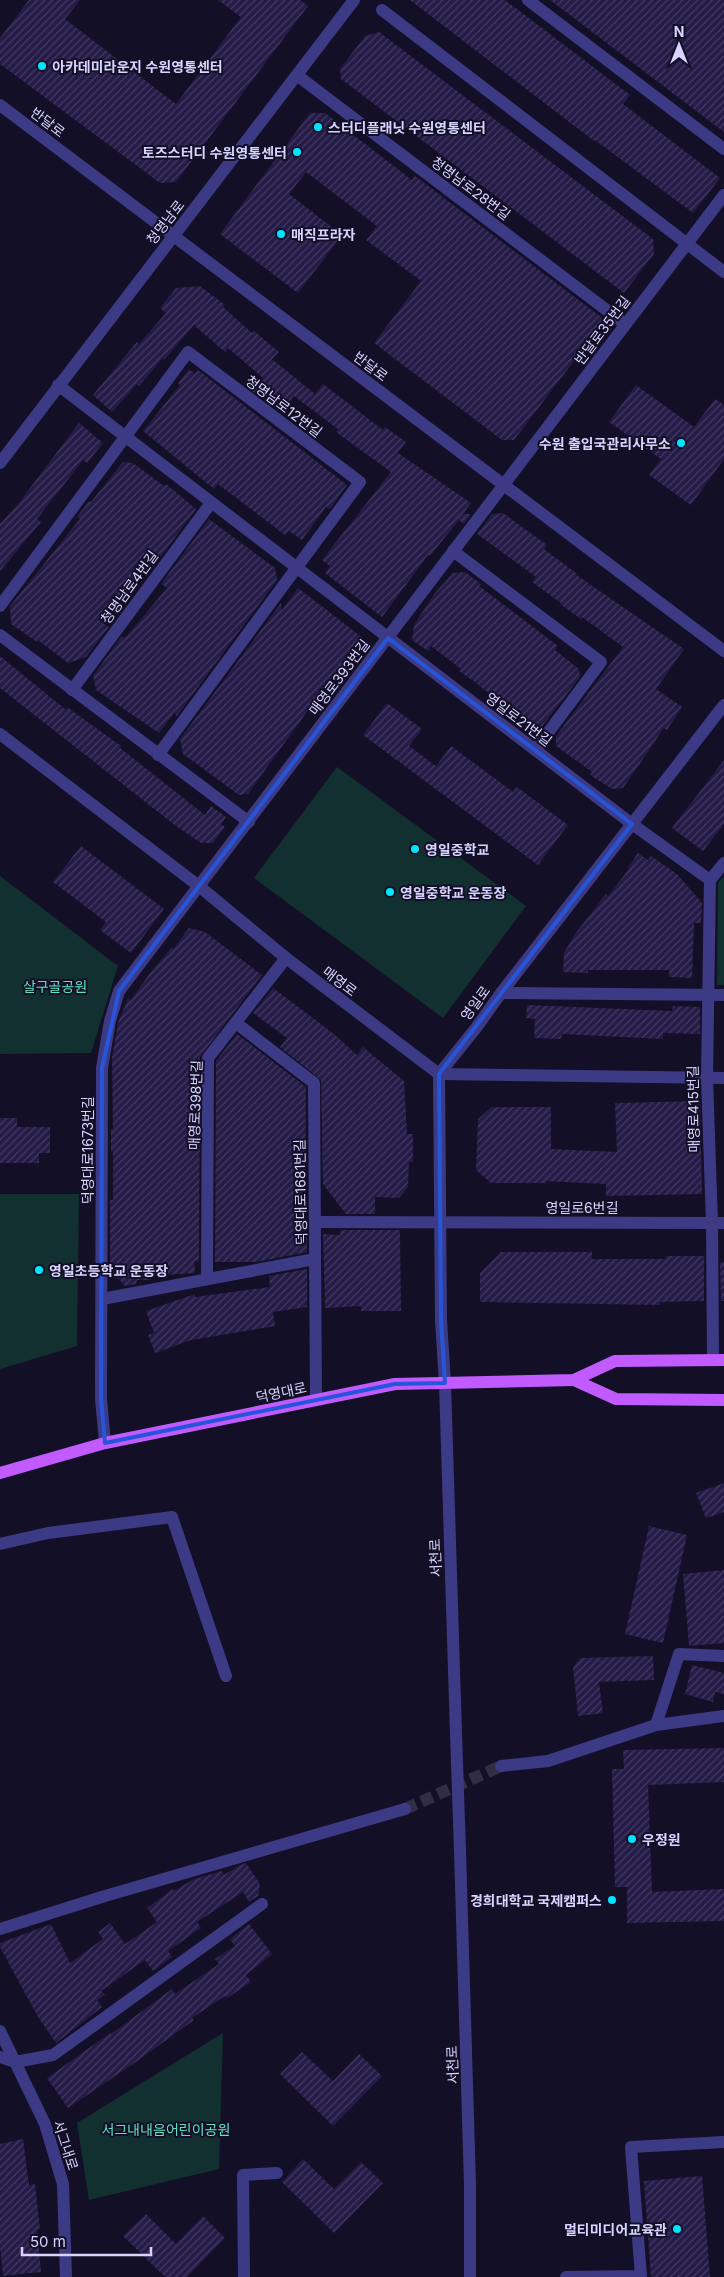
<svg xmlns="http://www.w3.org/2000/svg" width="724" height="2277" viewBox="0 0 724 2277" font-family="Inter,'Noto Sans KR',sans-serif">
<defs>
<pattern id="building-hatch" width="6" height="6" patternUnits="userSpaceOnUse" patternTransform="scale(1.25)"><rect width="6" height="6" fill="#241b47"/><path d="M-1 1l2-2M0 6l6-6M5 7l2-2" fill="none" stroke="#433b63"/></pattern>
</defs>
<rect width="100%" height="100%" fill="#130f26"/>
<g fill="#12302f">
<path d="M 337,767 L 526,906 L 443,1018 L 254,878 Z"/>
<path d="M 0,876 L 118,966 L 91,1053 L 0,1054 Z"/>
<path d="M 724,876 L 724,985 L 717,985 L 718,883 Z"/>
<path d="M 0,1194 L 79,1194 L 77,1346 L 0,1369 Z"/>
<path d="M 223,2033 L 219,2169 L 89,2200 L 77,2123 Z"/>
</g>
<g fill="url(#building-hatch)">
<path d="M 29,0 L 80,0 L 65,19 L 176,104 L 241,17 L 218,0 L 300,0 L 308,6 L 176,182 L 160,183 L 0,64 L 0,38 Z"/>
<path d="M 410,0 L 505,0 L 630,95 L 623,104 L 720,178 L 693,213 L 595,140 L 594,141 Z"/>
<path d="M 550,0 L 724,0 L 724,132 Z"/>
<path d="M 379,32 L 653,239 L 654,254 L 624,293 L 341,79 L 340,69 L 365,36 Z"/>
<path d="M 310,113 L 325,113 L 412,180 L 415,176 L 605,320 L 514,440 L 502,440 L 374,343 L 421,281 L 366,240 L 377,226 L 306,172 L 289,194 L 342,235 L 298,293 L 220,234 Z"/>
<path d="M 200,286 L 225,305 L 223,307 L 252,333 L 254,331 L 279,352 L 272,359 L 315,394 L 323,384 L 383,430 L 385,427 L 406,442 L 398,453 L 471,503 L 463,514 L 471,514 L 464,524 L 459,520 L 430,556 L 428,555 L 382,617 L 325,573 L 330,566 L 322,560 L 391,472 L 336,432 L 338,429 L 294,396 L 281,412 L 252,391 L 263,378 L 228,348 L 225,352 L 194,325 L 164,360 L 162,359 L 139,386 L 137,384 L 112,412 L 93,395 L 137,342 L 139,344 L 166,313 L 160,308 L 176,288 Z"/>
<path d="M 189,369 L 195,374 L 198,370 L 347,485 L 330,509 L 326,507 L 302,540 L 289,531 L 285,535 L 218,484 L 214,489 L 143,431 L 180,385 L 178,383 Z"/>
<path d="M 636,385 L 694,427 L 715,399 L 724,405 L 724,459 L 691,505 L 649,475 L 661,459 L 609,422 Z"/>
<path d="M 79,423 L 103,443 L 87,463 L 83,460 L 37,519 L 41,522 L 0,571 L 0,524 L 18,504 Z"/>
<path d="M 123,462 L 133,463 L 164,486 L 166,484 L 196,509 L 148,574 L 145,571 L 127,596 L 125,595 L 104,624 L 109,627 L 86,657 L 68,663 L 38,640 L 37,642 L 11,624 L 10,606 L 80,519 L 77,517 L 89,501 L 91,502 Z"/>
<path d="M 503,513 L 547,545 L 544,549 L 576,573 L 575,574 L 684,649 L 656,689 L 682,707 L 667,730 L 664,728 L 623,788 L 612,789 L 590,775 L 592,772 L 556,746 L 556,736 L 623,647 L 582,617 L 581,619 L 560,604 L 561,603 L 532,582 L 536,577 L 477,534 L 492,514 Z"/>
<path d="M 209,519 L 275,568 L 277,580 L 176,717 L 175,712 L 159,733 L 96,690 L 93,676 L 122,636 L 125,638 L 167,588 L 161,584 Z"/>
<path d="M 465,572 L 481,584 L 479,586 L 558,646 L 555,650 L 579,669 L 580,677 L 537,733 L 475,682 L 459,671 L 461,669 L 431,646 L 428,651 L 412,640 L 414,625 L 435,593 L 453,573 Z"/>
<path d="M 298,588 L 363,638 L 335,679 L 333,677 L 316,699 L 248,794 L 239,795 L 183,754 L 180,739 L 281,603 L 282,610 Z"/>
<path d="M 0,656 L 66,710 L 67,707 L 121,746 L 120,748 L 205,815 L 211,806 L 226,817 L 221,824 L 225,827 L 213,843 L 201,843 L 176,826 L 0,688 Z"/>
<path d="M 387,703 L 422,729 L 409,746 L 436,766 L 451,746 L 513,792 L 517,787 L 568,825 L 538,865 L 363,735 Z"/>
<path d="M 724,760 L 724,824 L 703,851 L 672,828 Z"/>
<path d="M 81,846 L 164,909 L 131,953 L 100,930 L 106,922 L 53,882 Z"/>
<path d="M 638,853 L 648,860 L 651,856 L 677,874 L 702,903 L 701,923 L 694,923 L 692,978 L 669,977 L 669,970 L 588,970 L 588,973 L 563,972 L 564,953 L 575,934 L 606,894 L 608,896 L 629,869 L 628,868 Z"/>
<path d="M 189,928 L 205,932 L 262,975 L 200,1057 L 199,1262 L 194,1261 L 195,1273 L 149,1276 L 149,1280 L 137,1280 L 136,1284 L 125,1286 L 119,1279 L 110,1277 L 110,1200 L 113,1200 L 113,1152 L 111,1152 L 111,1129 L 113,1129 L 112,1058 L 118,1023 L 128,998 L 131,1000 L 150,973 L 172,947 L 174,948 Z"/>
<path d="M 273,988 L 334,1034 L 357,1055 L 363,1047 L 404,1081 L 407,1134 L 413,1134 L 413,1162 L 409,1162 L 408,1187 L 399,1198 L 375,1197 L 375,1214 L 346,1214 L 323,1184 L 321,1080 L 280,1047 L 287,1038 L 253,1013 Z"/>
<path d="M 527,1005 L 672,1011 L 673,1006 L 700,1007 L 700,1034 L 663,1033 L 663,1039 L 562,1034 L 561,1039 L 534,1038 L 535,1019 L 526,1018 Z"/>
<path d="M 237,1034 L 306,1087 L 305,1232 L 307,1234 L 307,1252 L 256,1262 L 215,1262 L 216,1061 Z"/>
<path d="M 700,1101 L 702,1194 L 606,1196 L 606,1184 L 546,1181 L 546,1183 L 491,1183 L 476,1170 L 478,1119 L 492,1107 L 551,1107 L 551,1149 L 617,1152 L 615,1103 Z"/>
<path d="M 0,1118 L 17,1118 L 17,1127 L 50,1127 L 50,1153 L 39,1153 L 39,1163 L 0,1163 Z"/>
<path d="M 340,1230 L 400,1230 L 401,1311 L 361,1311 L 361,1306 L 325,1308 L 323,1234 L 340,1235 Z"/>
<path d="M 501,1252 L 592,1252 L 592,1259 L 666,1259 L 666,1256 L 704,1256 L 704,1301 L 660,1302 L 660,1305 L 480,1302 L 480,1273 Z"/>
<path d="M 720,1262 L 724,1262 L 724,1301 L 721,1301 Z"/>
<path d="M 307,1269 L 307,1307 L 273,1312 L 275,1326 L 191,1340 L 155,1353 L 148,1335 L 154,1333 L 146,1311 L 195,1294 L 195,1297 L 270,1287 L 269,1276 Z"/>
<path d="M 724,1483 L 724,1512 L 706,1518 L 696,1493 Z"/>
<path d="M 649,1526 L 687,1535 L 663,1643 L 625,1634 Z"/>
<path d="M 724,1570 L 724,1643 L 689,1646 L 683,1574 Z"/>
<path d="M 653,1656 L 654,1680 L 599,1682 L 603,1713 L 578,1716 L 573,1667 L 580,1658 Z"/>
<path d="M 692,1665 L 724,1673 L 724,1694 L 715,1692 L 713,1702 L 685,1694 Z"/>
<path d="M 724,1748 L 724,1782 L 648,1785 L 652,1892 L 724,1889 L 724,1921 L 627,1923 L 627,1887 L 615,1887 L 612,1769 L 624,1769 L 623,1750 Z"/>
<path d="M 246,1863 L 260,1884 L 258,1896 L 249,1902 L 243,1892 L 197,1922 L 201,1928 L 168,1951 L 172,1957 L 153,1971 L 145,1960 L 101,1991 L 105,1995 L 97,2000 L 102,2007 L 56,2043 L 38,2017 L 0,1947 L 0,1943 L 51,1924 L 70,1963 L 103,1939 L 98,1932 L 110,1923 L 125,1944 L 157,1922 L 147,1908 L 173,1889 L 174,1891 L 194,1879 L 222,1871 L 224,1875 L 238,1866 Z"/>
<path d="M 249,1924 L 272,1954 L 246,1975 L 251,1982 L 227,1998 L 225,1996 L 192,2018 L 194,2020 L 133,2064 L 68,2108 L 47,2078 L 110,2033 L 111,2034 L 172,1989 L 175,1994 L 219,1964 L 215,1959 L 235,1946 L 230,1939 Z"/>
<path d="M 302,2052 L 333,2081 L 359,2054 L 382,2076 L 333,2126 L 280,2074 Z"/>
<path d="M 23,2139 L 29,2185 L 35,2184 L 40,2229 L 37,2229 L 41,2272 L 3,2276 L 0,2246 L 0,2144 Z"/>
<path d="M 303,2159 L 334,2189 L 361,2162 L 383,2183 L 334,2233 L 282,2182 Z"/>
<path d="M 702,2176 L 710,2277 L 651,2277 L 644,2181 Z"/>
<path d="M 146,2214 L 176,2244 L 203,2216 L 225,2238 L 187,2277 L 165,2277 L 123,2236 Z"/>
</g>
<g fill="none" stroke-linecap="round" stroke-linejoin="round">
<path stroke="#312d47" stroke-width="12" stroke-dasharray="12 6" stroke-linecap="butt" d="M 405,1809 L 501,1766"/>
<g stroke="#3d3a85" stroke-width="12">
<path d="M 528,0 L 724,149"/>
<path d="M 382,10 L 724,272"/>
<path d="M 298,76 L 625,324"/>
<path d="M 0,105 L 724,651"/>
<path d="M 58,385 L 632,824 L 710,880"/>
<path d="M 0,463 L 354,0"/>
<path d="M 453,551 L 601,662 L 535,750"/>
<path d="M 0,606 L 188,352 L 360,482 L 158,755"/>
<path d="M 0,635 L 249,822"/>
<path d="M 72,690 L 211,503"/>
<path d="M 0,734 L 200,887 L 286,958 L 439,1074 L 724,1078"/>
<path d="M 501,993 L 724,995"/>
<path d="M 236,1023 L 314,1083 L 316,1400"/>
<path d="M 315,1222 L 724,1223"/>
<path d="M 207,1279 L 208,1058 L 286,958"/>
<path d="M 102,1299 L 315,1259"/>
<path d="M 713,1360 L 712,1223 L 707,1078 L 710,880 L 724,863"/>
<path d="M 105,1443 L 101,1399 L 102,1068 L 110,1021 L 119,991 L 724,195"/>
<path d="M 0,1544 L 48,1533 L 172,1517 L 226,1676"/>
<path d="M 656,1725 L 679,1654 L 724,1656"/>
<path d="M 456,1733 L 445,1383 L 441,1320 L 439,1074 L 476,1028 L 501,993 L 724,705"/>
<path d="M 501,1766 L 548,1761 L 656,1725 L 724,1716"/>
<path d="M 460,1851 L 470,2185 L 470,2277"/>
<path d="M 0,1929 L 105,1896 L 405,1809"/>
<path d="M 0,2031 L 45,2124 L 63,2184 L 66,2277"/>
<path d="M 0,2057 L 15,2062 L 53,2055 L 262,1904"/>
<path d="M 244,2277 L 243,2175 L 277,2173"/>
<path d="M 566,2277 L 641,2276 L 631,2147 L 724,2142"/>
</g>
<g stroke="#c25bff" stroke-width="12">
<path d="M 574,1380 L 616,1399 L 724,1400"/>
<path d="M 0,1473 L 105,1443 L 395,1384 L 574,1380 L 615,1361 L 724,1360"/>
</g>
<path stroke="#3d3a85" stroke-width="12" d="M 456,1733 L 460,1851"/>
</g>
<path fill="none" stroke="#2655da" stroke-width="4" stroke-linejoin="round" d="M 388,638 L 632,824 L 439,1074 L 441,1320 L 445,1383 L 395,1384 L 105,1443 L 101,1399 L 102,1068 L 119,991 Z"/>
<g fill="#00e5ff" stroke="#130f26" stroke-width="2">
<circle cx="42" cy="66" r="5"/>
<circle cx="318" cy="127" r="5"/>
<circle cx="297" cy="152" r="5"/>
<circle cx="281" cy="234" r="5"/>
<circle cx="681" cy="443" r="5"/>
<circle cx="415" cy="849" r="5"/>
<circle cx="390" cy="892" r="5"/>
<circle cx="39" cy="1270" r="5"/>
<circle cx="632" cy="1839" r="5"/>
<circle cx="612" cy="1900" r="5"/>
<circle cx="677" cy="2229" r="5"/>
</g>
<g text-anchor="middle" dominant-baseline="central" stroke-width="4" stroke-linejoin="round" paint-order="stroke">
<g font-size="14" font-weight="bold" fill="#d9d4ff" stroke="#130f26" text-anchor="start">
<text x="52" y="66">아카데미라운지 수원영통센터</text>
<text x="328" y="127">스터디플래닛 수원영통센터</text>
<text x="287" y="152" text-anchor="end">토즈스터디 수원영통센터</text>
<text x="291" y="234">매직프라자</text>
<text x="671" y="443" text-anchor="end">수원 출입국관리사무소</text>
<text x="425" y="849">영일중학교</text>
<text x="400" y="892">영일중학교 운동장</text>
<text x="49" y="1270">영일초등학교 운동장</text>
<text x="642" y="1839">우정원</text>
<text x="602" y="1900" text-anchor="end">경희대학교 국제캠퍼스</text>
<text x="667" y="2229" text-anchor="end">멀티미디어교육관</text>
</g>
<g font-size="14" fill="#d9d4ff" stroke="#130f26">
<text transform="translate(48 122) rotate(37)">반달로</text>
<text transform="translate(471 188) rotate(37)">청명남로28번길</text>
<text transform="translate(165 222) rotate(-52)">청명남로</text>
<text transform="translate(602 330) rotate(-53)">반달로35번길</text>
<text transform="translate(371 366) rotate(37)">반달로</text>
<text transform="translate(284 406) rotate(37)">청명남로12번길</text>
<text transform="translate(129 587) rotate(-54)">청명남로4번길</text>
<text transform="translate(339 677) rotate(-53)">매영로393번길</text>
<text transform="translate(519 719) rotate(37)">영일로21번길</text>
<text transform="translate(340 981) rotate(37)">매영로</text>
<text transform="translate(475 1003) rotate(-54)">영일로</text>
<text transform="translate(195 1105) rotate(-88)">매영로398번길</text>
<text transform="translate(693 1109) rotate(-91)">매영로415번길</text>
<text transform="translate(87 1150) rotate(-90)">덕영대로1673번길</text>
<text transform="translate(300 1192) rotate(-91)">덕영대로1681번길</text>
<text x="582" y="1207">영일로6번길</text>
<text transform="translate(281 1392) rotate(-12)">덕영대로</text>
<text transform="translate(435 1558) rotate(-92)">서천로</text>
<text transform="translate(452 2065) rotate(-92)">서천로</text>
<text transform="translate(66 2145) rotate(72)">서그내로</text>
</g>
<g font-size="14" fill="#5fe0c0" stroke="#130f26">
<text x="55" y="986">살구골공원</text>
<text x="166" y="2129">서그내내음어린이공원</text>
</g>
</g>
<g transform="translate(679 45)" stroke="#130f26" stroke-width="4" paint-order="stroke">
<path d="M0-4L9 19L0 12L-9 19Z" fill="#d9d4ff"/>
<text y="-8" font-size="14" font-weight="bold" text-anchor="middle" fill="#d9d4ff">N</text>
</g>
<path d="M22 2247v8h129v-8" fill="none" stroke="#d9d4ff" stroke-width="2.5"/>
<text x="30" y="2247" font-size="15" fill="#d9d4ff" stroke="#130f26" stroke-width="4" paint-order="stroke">50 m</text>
</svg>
